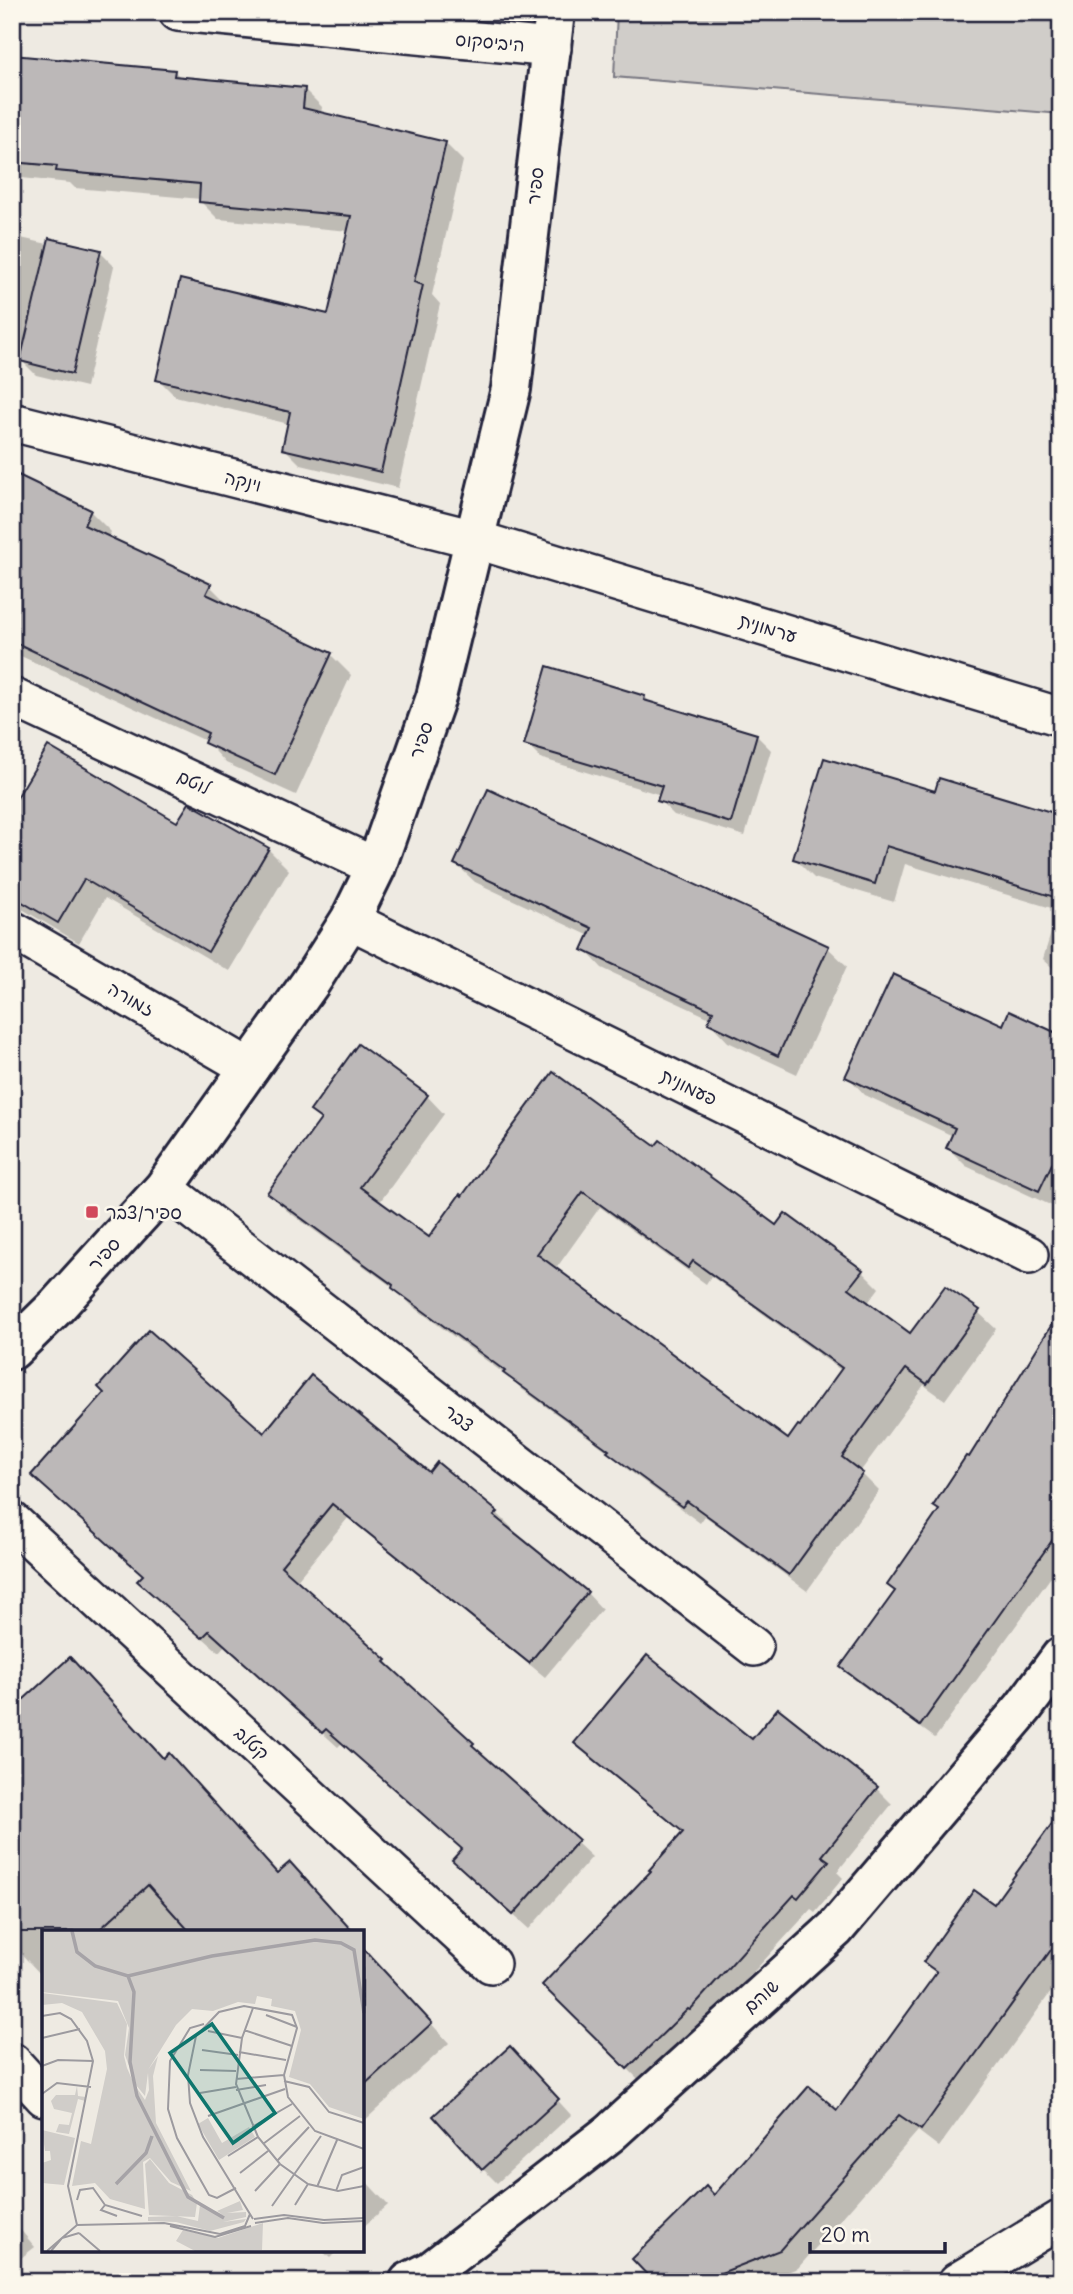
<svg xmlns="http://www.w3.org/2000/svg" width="1073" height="2294" viewBox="0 0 1073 2294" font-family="Delius,'Playpen Sans Hebrew',sans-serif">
<rect width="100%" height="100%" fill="#eeeae2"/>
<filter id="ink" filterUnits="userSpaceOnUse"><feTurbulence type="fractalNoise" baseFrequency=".0143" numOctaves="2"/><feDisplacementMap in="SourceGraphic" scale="14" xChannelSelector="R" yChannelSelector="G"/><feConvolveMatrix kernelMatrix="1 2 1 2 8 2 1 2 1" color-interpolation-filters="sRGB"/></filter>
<g filter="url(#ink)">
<path fill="#d0cdc9" stroke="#797882" stroke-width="2" d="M 617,12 L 1061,12 L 1061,114 L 614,77 Z"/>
<g fill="#0003" fill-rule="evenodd">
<path d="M 12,56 L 174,71 L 181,78 L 304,89 L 322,107 L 321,114 L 446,144 L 463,161 L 432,295 L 440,304 L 398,488 L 301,465 L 284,448 L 289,424 L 175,396 L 158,379 L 329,316 L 349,231 L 218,219 L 201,202 L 201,199 L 75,188 L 70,183 L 12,177 Z"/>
<path d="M 12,236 L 52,245 L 100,252 L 114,266 L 86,387 L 36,375 L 22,361 L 24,352 L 12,349 Z"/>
<path d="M 12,476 L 90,511 L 111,532 L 108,538 L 210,586 L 230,606 L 331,655 L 351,675 L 296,795 L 226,763 L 206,741 L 12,652 Z"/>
<path d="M 645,697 L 651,703 L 756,735 L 771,750 L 745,836 L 674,815 L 659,800 L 661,795 L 540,758 L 526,744 Z"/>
<path d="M 489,792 L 828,948 L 847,966 L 797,1074 L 728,1042 L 710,1023 L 712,1019 L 602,968 L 584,949 L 590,936 L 475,882 L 456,864 Z"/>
<path d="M 937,793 L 1061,817 L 1061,976 L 1043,959 L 1058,910 L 905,864 L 894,902 L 814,878 L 795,859 Z"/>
<path d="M 12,810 L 268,849 L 289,870 L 229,971 L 105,898 L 79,943 L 12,903 Z"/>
<path d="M 1004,1028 L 1061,1037 L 1061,1210 L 966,1166 L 948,1148 L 953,1136 L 865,1095 L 847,1076 Z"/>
<path d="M 359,1047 L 427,1096 L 444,1114 L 379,1203 L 429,1239 L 656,1149 L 777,1227 L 862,1271 L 879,1288 L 867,1304 L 911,1336 L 978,1312 L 996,1329 L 945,1400 L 924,1385 L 860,1472 L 879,1491 L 807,1591 L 705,1516 L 700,1523 L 627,1469 L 613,1455 L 523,1390 L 510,1378 L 411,1305 L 398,1291 L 286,1210 L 269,1193 L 322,1120 L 312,1111 ZM 600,1207 L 706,1284 L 711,1276 L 842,1371 L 800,1429 L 788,1441 L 555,1270 Z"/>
<path d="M 1061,1308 L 1061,1563 L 935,1738 L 856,1681 L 842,1667 L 896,1592 L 969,1460 L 1032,1360 Z"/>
<path d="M 264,1435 L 429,1475 L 497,1513 L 512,1528 L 510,1531 L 587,1593 L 602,1609 L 545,1677 L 348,1518 L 296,1581 L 386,1661 L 401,1676 L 400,1678 L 592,1857 L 529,1929 L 469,1875 L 463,1850 L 342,1743 L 338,1747 L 225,1645 L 219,1652 L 155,1596 Z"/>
<path d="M 12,1706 L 16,1709 L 164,1760 L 278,1875 L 308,1883 L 353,1932 L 44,1932 L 44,1978 L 12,1944 Z"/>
<path d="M 577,1743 L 876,1788 L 892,1804 L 837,1872 L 843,1878 L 815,1912 L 811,1909 L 706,2024 L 643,2084 L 545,1985 L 653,1872 L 684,1834 L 592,1759 Z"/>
<path d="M 1061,1814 L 1061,1978 L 939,2147 L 918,2131 L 798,2268 L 761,2282 L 656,2282 L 714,2197 L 837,2113 L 937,1974 L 925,1962 L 994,1907 Z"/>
<path d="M 362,1948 L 449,2043 L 362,2123 Z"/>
<path d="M 1061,2057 L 1061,2074 L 1053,2066 Z"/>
<path d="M 524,2063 L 571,2115 L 497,2183 L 483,2169 Z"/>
<path d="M 362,2177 L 388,2205 L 362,2228 Z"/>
<path d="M 12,2220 L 35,2247 L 12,2265 Z"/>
<path d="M 321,2250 L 338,2250 L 330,2258 Z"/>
</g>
<g fill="#bcb8b8" stroke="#22223b" stroke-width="2" fill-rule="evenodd">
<path d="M 12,55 L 175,70 L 174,76 L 305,88 L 303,108 L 446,142 L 414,282 L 423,285 L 381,472 L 282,449 L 290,412 L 156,380 L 180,279 L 328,314 L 351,216 L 199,202 L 200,184 L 56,171 L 57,166 L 12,162 Z"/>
<path d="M 49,238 L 101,250 L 72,374 L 20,361 Z"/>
<path d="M 12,472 L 91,510 L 84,525 L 211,584 L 206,594 L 332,653 L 275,775 L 204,743 L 208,733 L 12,641 Z"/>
<path d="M 547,666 L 645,696 L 644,700 L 757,734 L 731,823 L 657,801 L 662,786 L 524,745 Z"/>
<path d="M 48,746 L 177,822 L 189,803 L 269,848 L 208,952 L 84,879 L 58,923 L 12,896 L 12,806 Z"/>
<path d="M 824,758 L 935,791 L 939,778 L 1061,815 L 1061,899 L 886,846 L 875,884 L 793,859 Z"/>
<path d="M 488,789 L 829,946 L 778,1056 L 708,1023 L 713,1011 L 582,950 L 592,928 L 454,864 Z"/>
<path d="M 893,974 L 1003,1025 L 1009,1011 L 1061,1035 L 1061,1145 L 1039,1191 L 946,1148 L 955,1128 L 845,1077 Z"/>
<path d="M 358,1044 L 428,1095 L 360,1187 L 429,1237 L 460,1194 L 462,1196 L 553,1072 L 655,1146 L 660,1140 L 776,1225 L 785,1213 L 863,1270 L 849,1288 L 910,1333 L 945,1286 L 980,1310 L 927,1384 L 906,1369 L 842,1457 L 863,1473 L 789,1575 L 687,1501 L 682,1507 L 607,1452 L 609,1450 L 503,1373 L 505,1371 L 392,1288 L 393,1285 L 267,1193 L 321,1119 L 310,1111 ZM 583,1192 L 688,1268 L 693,1261 L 842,1368 L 800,1426 L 798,1425 L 788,1439 L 537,1254 Z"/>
<path d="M 1061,1310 L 1061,1528 L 920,1726 L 840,1667 L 895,1591 L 887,1585 L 939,1510 L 933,1506 L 966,1456 L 969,1457 Z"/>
<path d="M 149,1330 L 264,1433 L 311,1375 L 429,1472 L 437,1462 L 498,1512 L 494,1516 L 588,1592 L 529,1663 L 332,1504 L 281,1566 L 387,1660 L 385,1662 L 474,1743 L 472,1745 L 579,1840 L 513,1915 L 452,1860 L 462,1849 L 326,1729 L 322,1733 L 209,1631 L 202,1638 L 137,1581 L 143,1575 L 31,1475 L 104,1393 L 98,1387 Z"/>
<path d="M 647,1655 L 752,1739 L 778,1708 L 878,1787 L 822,1856 L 829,1861 L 798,1898 L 794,1895 L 690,2010 L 688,2009 L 627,2069 L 542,1985 L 651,1871 L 649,1870 L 683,1832 L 574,1743 Z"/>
<path d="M 70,1657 L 163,1758 L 169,1753 L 277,1873 L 290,1862 L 353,1932 L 190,1932 L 148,1885 L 97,1932 L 12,1932 L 12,1710 Z"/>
<path d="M 1061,1811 L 1061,1936 L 921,2130 L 899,2115 L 780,2250 L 698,2282 L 654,2282 L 632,2259 L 706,2186 L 714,2195 L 809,2086 L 837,2110 L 937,1972 L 923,1962 L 974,1890 L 994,1904 Z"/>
<path d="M 362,1947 L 432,2023 L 362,2087 Z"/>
<path d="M 510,2046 L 559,2099 L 482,2170 L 433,2116 Z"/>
</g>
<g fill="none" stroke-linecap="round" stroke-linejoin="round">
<defs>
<g id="minor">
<path d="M 178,12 L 552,48"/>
<path d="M 12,422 L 474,539 L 1061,717"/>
<path d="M 12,697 L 376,867"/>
<path d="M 350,920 L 1029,1255"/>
<path d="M 12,930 L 250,1068"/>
<path d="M 164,1188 L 754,1647"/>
<path d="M 12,1521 L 491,1964"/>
<path d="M 12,2062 L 44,2097"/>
<path d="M 957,2282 L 1061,2219"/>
</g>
<g id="tertiary">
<path d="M 12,1350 L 57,1306 L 164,1188 L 310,983 L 350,920 L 376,867 L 436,697 L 511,389 L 555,12"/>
<path d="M 409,2282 L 431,2271 L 610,2133 L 835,1929 L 1023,1708 L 1061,1657"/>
</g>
</defs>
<use href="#minor" stroke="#22223b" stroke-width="42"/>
<use href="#tertiary" stroke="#22223b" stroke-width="44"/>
<use href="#minor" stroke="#fbf7ec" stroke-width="37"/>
<use href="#tertiary" stroke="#fbf7ec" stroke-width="38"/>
</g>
</g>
<rect fill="#d1495b" stroke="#fbf7ec" stroke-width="2.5" x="85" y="1205" width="14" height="14" rx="3.5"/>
<g text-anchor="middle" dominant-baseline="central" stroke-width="5" stroke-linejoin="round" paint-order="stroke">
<g font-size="18" fill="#22223b" stroke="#fbf7ec">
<text transform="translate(490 42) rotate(5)">היביסקוס</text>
<text transform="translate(535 186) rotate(-83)">ספיר</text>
<text transform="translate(243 481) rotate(14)">וינקה</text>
<text transform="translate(768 628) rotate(17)">ערמונית</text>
<text transform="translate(421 740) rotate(-71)">ספיר</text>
<text transform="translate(194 782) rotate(25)">לוטם</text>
<text transform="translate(131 999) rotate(30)">זמורה</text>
<text transform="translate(689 1087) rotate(26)">פעמונית</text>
<text transform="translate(104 1254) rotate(-48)">ספיר</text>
<text transform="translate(459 1418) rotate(38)">צבר</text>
<text transform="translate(252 1743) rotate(43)">קטלב</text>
<text transform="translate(761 1996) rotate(-42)">שוהם</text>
</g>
<g font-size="18" fill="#22223b" stroke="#fbf7ec" text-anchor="start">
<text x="106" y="1212">ספיר/צבר</text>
</g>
</g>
<g transform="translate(42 1930)">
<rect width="322" height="322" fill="#eeeae2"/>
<path d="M 0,1 L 322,1 L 322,189 L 287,177 L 268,154 L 247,147 L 259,100 L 253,81 L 229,76 L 230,69 L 215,66 L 213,74 L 196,72 L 171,81 L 150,79 L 134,95 L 106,140 L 116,126 L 111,146 L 114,193 L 149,261 L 129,252 L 108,228 L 101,232 L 103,279 L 68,269 L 53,253 L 30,256 L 39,211 L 49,214 L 65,139 L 63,121 L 40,82 L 20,73 L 0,75 L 0,63 L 75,73 L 85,94 L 82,126 L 85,138 L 92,154 L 103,170 L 107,160 L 106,143 L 103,166 L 94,155 L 83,125 L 87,98 L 76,71 L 0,62 ZM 35,156 L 36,166 L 44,167 L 43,171 L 36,169 L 27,204 L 14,202 L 17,194 L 27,195 L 30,183 L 12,179 L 9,171 L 14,165 L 33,165 ZM 166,188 L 180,213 L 207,197 L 213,207 L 177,230 L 156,194 ZM 0,200 L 33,208 L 22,255 L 0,253 L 0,233 L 9,230 L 8,221 L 3,221 ZM 108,229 L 127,253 L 150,265 L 155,273 L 153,287 L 107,285 L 103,234 ZM 198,271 L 201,280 L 185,283 L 204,282 L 204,287 L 181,292 L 204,289 L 202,292 L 168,301 L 134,292 L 106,291 L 106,287 L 134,286 L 156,291 L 158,275 L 180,284 L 175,281 ZM 221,293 L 220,320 L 153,321 L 134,311 L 141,300 L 176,308 Z" fill="#d0cdc9"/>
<path fill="none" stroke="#a6a3a7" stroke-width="3.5" d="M 30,1 L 35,22 L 53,36 L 86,46 L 170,26 L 273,10 L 299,13 L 312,20 L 322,83M 86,46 L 92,62 L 88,132 L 95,166 L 146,267 L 182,288M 74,254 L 104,223 L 110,206"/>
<path fill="none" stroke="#9c9a9f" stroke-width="2" d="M 211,78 L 200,108 L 194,154 L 216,207 L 238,234 L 266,254 L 296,261 L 322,256M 224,85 L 255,97M 0,86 L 18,83 L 29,89 L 45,111 L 51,131 L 26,256 L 35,295M 162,94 L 148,98 L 128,131 L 126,179 L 135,208 L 167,265 L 175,268 L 194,258M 202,100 L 250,116M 166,101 L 200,108M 0,108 L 38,99M 160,120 L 196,125M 197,122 L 244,130M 0,136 L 16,130 L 51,131M 158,140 L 194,141M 194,149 L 242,145M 242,151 L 267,157 L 287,182 L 322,193M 194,160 L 224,155M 158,163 L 194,157M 0,164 L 15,153 L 49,157M 166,186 L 243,159M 210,197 L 250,174M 221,214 L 258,186M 186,226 L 216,207M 235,231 L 267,197M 198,243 L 226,221M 275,257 L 295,210M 213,261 L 238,234M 294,261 L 300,245 L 322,237M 35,270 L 38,260 L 51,258 L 63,275 L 100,286M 63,275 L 59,280 L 75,286M 253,275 L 266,254M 230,276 L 279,206M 211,289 L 161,207 L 148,173 L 146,145 L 154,106 L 177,82 L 202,76 L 250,85 L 255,98 L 242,145 L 246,167 L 273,201 L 322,219M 212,289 L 242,285 L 282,290 L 322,288M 213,293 L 246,288 L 281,293 L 322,291M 128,296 L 173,307 L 209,296M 37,303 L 58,321M 5,321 L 35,295 L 122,293 L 178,304 L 203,296 L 208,284M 9,321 L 20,308 L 37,303"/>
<path fill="#0f766e" fill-opacity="0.15" stroke="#0f766e" stroke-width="3.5" d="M 170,94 L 233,183 L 191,213 L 128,123 Z"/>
<rect width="322" height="322" fill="none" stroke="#22223b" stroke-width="3.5"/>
</g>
<rect width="1073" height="2294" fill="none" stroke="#fbf7ec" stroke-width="42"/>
<rect x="21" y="21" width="1031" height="2252" fill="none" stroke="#22223b" stroke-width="2.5" filter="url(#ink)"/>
<path d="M810 2242v10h135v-10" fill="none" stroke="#22223b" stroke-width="3.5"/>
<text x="821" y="2242" font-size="21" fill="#22223b" stroke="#fbf7ec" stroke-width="5" paint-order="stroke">20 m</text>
</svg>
